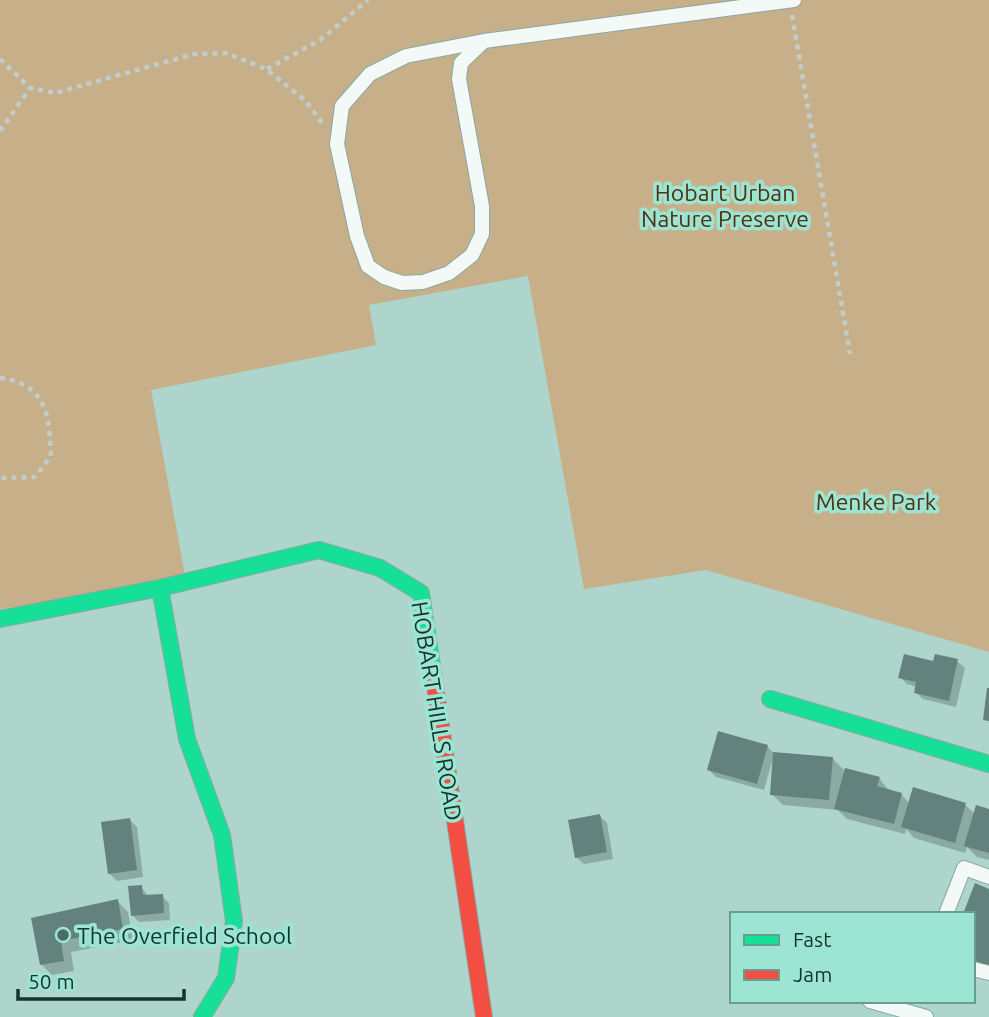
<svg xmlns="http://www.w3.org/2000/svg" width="989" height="1017" viewBox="0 0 989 1017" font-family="Ubuntu,sans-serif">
<rect width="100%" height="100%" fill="#add5cb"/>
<path fill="#c7af89" d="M 0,0 L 989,0 L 989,652 L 706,570 L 584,589 L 528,276 L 369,305 L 376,345 L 151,390 L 186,581 L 0,609 Z"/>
<g fill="#0003">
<path d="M 957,661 L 965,668 L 956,707 L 923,699 L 916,692 L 917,687 L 907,684 L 900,677 L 934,663 Z"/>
<path d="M 767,746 L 774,754 L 832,758 L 846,772 L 879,778 L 889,791 L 901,794 L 910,804 L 965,805 L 975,814 L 989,810 L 989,860 L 977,857 L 967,847 L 965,853 L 914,838 L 906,829 L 905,834 L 847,819 L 838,810 L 783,805 L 772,794 L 773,758 L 764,790 L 716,777 L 709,770 Z"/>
<path d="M 600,816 L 607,823 L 613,859 L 584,864 L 576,857 Z"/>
<path d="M 130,820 L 137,827 L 143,877 L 117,881 L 110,874 Z"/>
<path d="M 141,887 L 149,897 L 162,896 L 169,903 L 170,920 L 139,922 L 132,915 Z"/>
<path d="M 117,901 L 128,912 L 133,940 L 71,952 L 74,971 L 52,975 L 41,964 L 33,919 Z"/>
</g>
<g fill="#63817d">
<path d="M 904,654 L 933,661 L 935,654 L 958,659 L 949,701 L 914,693 L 916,682 L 898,678 Z"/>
<path d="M 987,688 L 989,688 L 989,721 L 983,720 Z"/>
<path d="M 718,731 L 768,745 L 757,784 L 707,770 Z"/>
<path d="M 773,752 L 833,757 L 829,800 L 770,795 Z"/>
<path d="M 845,768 L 880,777 L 877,786 L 902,793 L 894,824 L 834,809 Z"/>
<path d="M 913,787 L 966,803 L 955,843 L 901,827 Z"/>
<path d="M 976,805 L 989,809 L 989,853 L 964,846 Z"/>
<path d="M 600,814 L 607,852 L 575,858 L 568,820 Z"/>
<path d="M 130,818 L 137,870 L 108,874 L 101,822 Z"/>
<path d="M 975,883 L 989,889 L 989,967 L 973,960 L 973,914 L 963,914 Z"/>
<path d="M 142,885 L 143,895 L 163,894 L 164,913 L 131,916 L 128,886 Z"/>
<path d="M 118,899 L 123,929 L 61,941 L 64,961 L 40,965 L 31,918 Z"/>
</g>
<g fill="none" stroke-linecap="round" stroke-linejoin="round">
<defs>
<g id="lane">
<path d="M 484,41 L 461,63 L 459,79 L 482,206 L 482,234 L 472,255 L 449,273 L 423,282 L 402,283 L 384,277 L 368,266 L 357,236 L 337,144 L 342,106 L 370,74 L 406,56 L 484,41 L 794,0"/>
<path d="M 946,914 L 964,868 L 989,877"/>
<path d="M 973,969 L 989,973"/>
<path d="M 870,1001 L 926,1017"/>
</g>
<g id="fast">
<path d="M 160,588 L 187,739 L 222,835 L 234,921 L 226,978 L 202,1017"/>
<path d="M 0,619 L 160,588 L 319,550 L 380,568 L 421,593 L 433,672"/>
<path d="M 770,699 L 989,764"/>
</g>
<path id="jam" d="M 433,672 L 484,1017"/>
</defs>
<use href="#lane" stroke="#89a8a1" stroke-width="16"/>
<use href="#fast" stroke="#89a8a1" stroke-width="18"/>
<use href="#jam" stroke="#89a8a1" stroke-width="18"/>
<g stroke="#c1cdca" stroke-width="4.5" stroke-dasharray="5 5" stroke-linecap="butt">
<path d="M 792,15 L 850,354"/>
<path d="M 0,59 L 30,88 L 55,93 L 194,54 L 226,53 L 266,69 L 306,101 L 322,123"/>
<path d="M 267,69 L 320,40 L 368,0"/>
<path d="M 0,131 L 30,88"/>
<path d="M 0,378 C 48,384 49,417 51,456 L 35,477 L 0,478"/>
</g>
<use href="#lane" stroke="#f3f9f7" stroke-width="14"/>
<use href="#fast" stroke="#16e098" stroke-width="16"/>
<use href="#jam" stroke="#f24e42" stroke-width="16"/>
</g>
<circle fill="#4b6c65" stroke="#9de5d3" stroke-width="2.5" cx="63" cy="935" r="7"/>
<g text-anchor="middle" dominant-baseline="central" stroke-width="7" stroke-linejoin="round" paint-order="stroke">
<g font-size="23" fill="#533013" stroke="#9de5d3">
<text x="725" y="192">Hobart Urban<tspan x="725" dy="26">Nature Preserve</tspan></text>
<text x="876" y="501">Menke Park</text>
</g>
<g font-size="23" fill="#16342e" stroke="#9de5d3">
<text transform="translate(437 711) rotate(81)">HOBART HILLS ROAD</text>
</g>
<g font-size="23" fill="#16342e" stroke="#9de5d3" text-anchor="start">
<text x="77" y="935">The Overfield School</text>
</g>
</g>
<rect x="730" y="912" width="245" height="91" fill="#9de5d3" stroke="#679e91" stroke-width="2"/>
<rect x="744" y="935" width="35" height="10" fill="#16e098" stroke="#679e91" stroke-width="2"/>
<text x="793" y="947" font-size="21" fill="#16342e">Fast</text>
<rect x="744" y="970" width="35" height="10" fill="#f24e42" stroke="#679e91" stroke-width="2"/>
<text x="793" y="982" font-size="21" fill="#16342e">Jam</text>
<path d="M18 989v10h166v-10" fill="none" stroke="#16342e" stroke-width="3.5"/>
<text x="28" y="989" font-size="21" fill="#16342e" stroke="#9de5d3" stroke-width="5" paint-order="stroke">50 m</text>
</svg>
